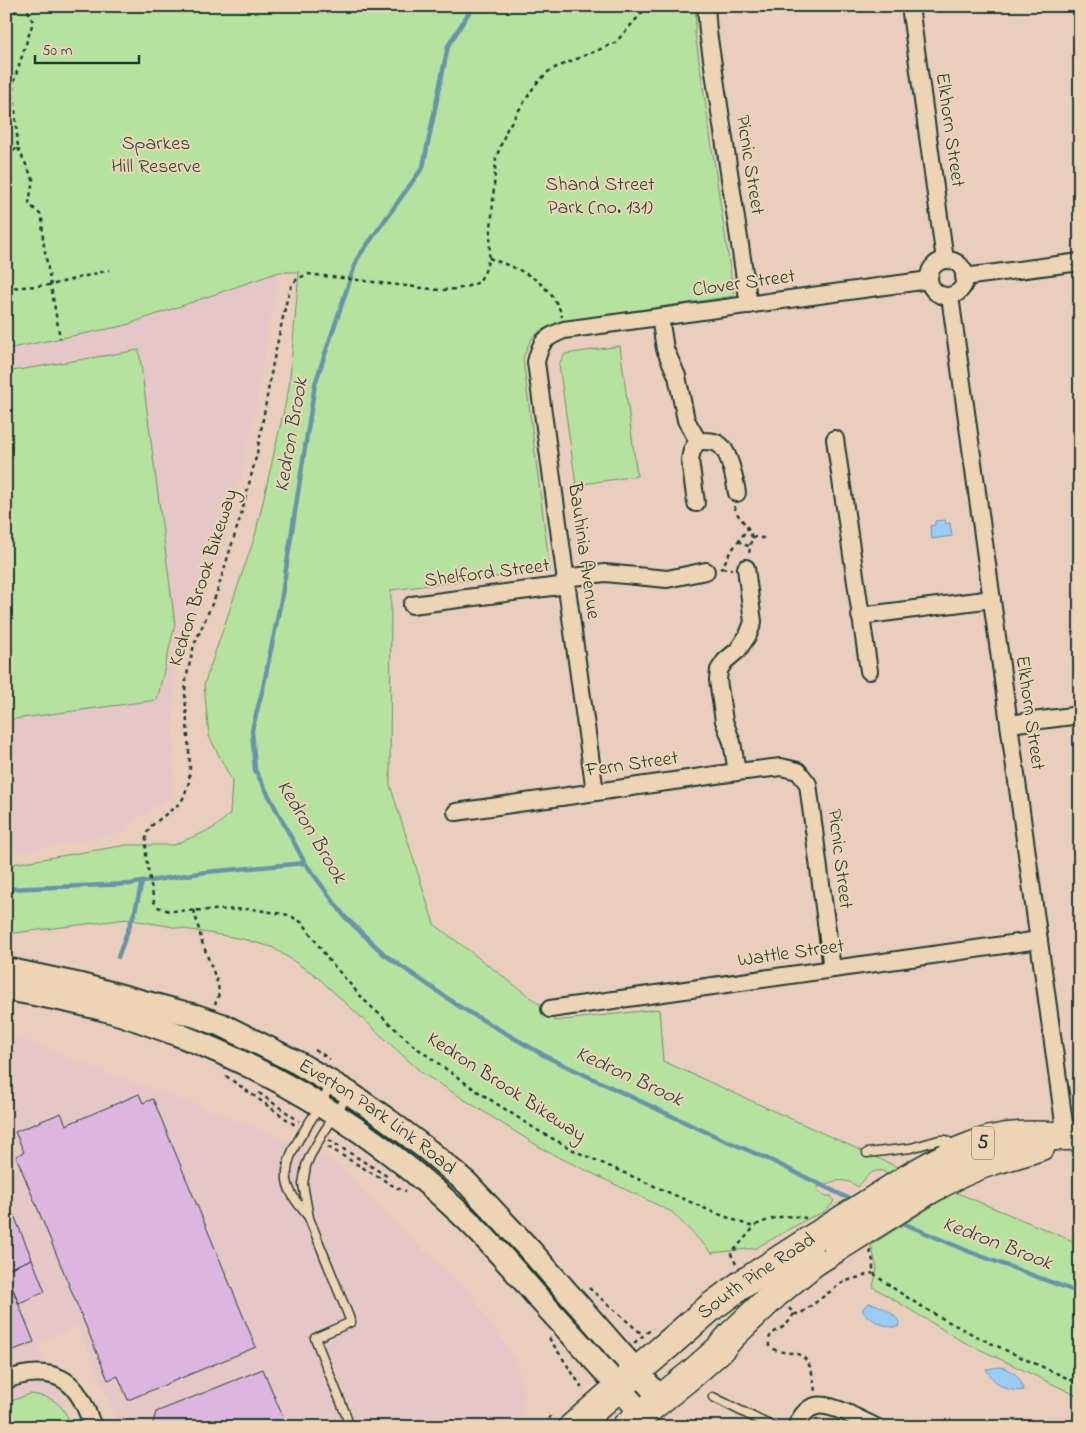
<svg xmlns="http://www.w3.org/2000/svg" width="1086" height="1433" viewBox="0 0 1086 1433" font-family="'Indie Flower',sans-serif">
<rect width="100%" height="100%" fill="#e9cebd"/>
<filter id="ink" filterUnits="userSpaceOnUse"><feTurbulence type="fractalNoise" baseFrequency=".02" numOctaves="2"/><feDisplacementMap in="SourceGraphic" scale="10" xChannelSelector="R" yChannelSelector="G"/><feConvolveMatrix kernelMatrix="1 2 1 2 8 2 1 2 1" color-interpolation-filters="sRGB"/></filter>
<g filter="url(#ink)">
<g fill="#e5c7c7">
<path d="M 279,272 L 248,449 L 223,547 L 174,671 L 173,796 L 128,824 L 129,831 L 6,855 L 6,349 L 123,326 Z"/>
<path d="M 6,1033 L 115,1076 L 216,1112 L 332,1159 L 392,1221 L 470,1293 L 515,1359 L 525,1392 L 522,1418 L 512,1427 L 119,1427 L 78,1326 L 38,1343 L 72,1427 L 6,1427 Z"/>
</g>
<g fill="#b6e2a0" stroke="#6a906a">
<path d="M 6,6 L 696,6 L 695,33 L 734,296 L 559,322 C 534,333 532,333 523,359 L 550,570 L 391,590 L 390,785 L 434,924 L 551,1013 L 555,1021 L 659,1009 L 663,1061 L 902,1169 L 893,1176 L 887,1175 L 884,1171 C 869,1169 867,1177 858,1187 C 844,1176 832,1181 817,1188 L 819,1192 L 826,1196 L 831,1196 L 834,1201 C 829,1210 821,1214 811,1217 L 756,1248 L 712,1253 L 672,1212 L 546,1151 L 422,1073 L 315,975 L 272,947 L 243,939 L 127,919 L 6,934 L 6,865 L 127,845 L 174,845 L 214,828 L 230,814 L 232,781 L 209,736 L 204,685 L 255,536 L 289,388 L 299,272 L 279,272 L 123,326 L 6,349 Z"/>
<path d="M 620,346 L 637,476 L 576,485 L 559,364 L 565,354 Z"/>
<path d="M 139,350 L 175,624 L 157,700 L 6,720 L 6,372 Z"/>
<path d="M 955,1192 L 1080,1244 L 1080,1397 L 960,1340 L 873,1287 L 877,1268 L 871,1245 Z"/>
<path d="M 30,1394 C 55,1397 62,1403 72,1427 L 6,1427 L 6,1403 Z"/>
</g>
<g fill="#99cdf7" stroke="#6893a9">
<path d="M 945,520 L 946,524 L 950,523 L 952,536 L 932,539 L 930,526 L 935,525 L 935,521 Z"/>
<path d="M 869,1303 C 879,1304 895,1313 899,1322 L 898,1327 C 888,1329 870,1320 863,1312 L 863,1308 Z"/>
<path d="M 1001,1367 C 1015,1371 1019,1376 1024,1390 C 1008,1393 994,1384 986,1369 Z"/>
</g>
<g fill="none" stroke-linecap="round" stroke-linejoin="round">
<g stroke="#6893a9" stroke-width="4.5">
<path d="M 473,6 L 448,46 L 423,167 L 357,259 L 315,384 L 281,601 L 263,688 L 252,730 L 255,770 L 305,863 L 345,917 L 385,955 L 460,1007 L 547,1057 L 695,1127 L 768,1159 L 854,1201"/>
<path d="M 6,889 L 130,884 L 206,872 L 305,863"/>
<path d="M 118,957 L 135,911 L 142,882"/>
<path d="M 898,1221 L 970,1252 L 1080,1293"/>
</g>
</g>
<g fill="#dcb6df" stroke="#1f3d34">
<path d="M 139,1094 L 143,1103 L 153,1099 L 256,1347 L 128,1400 L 118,1376 L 108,1380 L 16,1156 L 24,1152 L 15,1132 L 61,1113 L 66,1125 Z"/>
<path d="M 6,1196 L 32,1259 L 6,1270 Z"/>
<path d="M 32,1259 L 45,1292 L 19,1303 L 6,1273 L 6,1270 Z"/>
<path d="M 6,1273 L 34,1342 L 6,1353 Z"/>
<path d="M 263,1369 L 287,1427 L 155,1427 L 153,1422 L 156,1412 Z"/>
</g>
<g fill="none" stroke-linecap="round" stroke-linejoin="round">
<defs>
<g id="lane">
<path d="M 348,1095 L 322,1135 L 310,1156 L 306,1166 L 303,1184 L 309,1218 L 351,1322 L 315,1338 L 346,1415 L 349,1427"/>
<path d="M 867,1153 L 911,1148 L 939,1140 L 946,1140 L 955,1147"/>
<path d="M 308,1216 C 299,1205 289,1194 287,1180 C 285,1159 297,1142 307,1126 C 316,1113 323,1099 331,1085"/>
<path d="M 713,1397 L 773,1427"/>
</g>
<g id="street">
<path d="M 706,6 L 708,32 L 749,305"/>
<path d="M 910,6 L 945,260"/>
<circle cx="947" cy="278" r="18"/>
<path d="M 964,277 L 1080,262"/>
<path d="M 950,296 L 1066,1137"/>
<path d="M 660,317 L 665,349 L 677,376 L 686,420 L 698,441 C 705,441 714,440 720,445 C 730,453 735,481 737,493"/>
<path d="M 835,439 L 869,671"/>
<path d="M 696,503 L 690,460 L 692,450 L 698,441"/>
<path d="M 565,578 L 605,573 L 667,579 L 706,571"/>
<path d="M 412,605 L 567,585"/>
<path d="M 860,616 L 992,599"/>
<path d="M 1009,724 L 1080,715"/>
<path d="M 737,772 L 732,742 L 724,721 L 718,680 L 719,670 L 725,661 L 738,650 L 748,635 L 753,622 L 746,568"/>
<path d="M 595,792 L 536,362 C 541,341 544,338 564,330 L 929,280"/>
<path d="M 456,812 L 737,772 L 781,767 L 798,771 L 808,784 L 832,969"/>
<path d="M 550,1009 L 1039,940"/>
<path d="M 6,1380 C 31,1370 62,1369 78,1394 C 85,1404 89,1416 93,1427"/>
<path d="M 796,1427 C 808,1399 824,1403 847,1413 C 857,1418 866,1422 876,1427"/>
</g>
<g id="secondary">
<path id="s1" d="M 6,969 L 81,985 L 196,1016 L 222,1025 L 298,1063 L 349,1093 L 388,1120 L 429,1151 L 467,1183 L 530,1250 L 661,1399"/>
<path d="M 6,989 C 41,995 76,1002 110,1011 C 132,1017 153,1026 174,1033 C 281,1074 379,1136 462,1215 C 491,1242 516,1272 542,1302 C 576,1339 609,1376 642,1414"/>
</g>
<g id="highway">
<path d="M 907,1179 C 941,1159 977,1138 1018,1136 C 1039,1134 1059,1138 1080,1135"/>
<path d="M 927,1191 C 948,1179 969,1168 992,1161 C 1008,1156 1025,1152 1041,1146"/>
<path id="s2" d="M 573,1427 L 711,1307 L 741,1285 L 815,1237"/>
<path d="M 626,1427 L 693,1373 L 719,1350 L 732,1335 L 775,1294 L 814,1262 L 838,1247"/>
</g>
</defs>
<use href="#lane" stroke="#1f3d34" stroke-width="11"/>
<use href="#street" stroke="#1f3d34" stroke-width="20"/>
<use href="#secondary" stroke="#1f3d34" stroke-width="26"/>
<use href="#highway" stroke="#1f3d34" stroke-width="31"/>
<g stroke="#1f3d34" stroke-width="2.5" stroke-dasharray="4 4" stroke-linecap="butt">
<path d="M 648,6 L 615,43 L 550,70 L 535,85 L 507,129 L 496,158 L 489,258 L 485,271 L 479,282 C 467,288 453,290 439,290 L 308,274 L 297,279 L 291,287 L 287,299 L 273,363 L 257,453 L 241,515 L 216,595 L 194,645 L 186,679 L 185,694 L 190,766 L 189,782 L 184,797 L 180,803 L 151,826 L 146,835 L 146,857 L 154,902 L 158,907 L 169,911 L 252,909 L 289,915 L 303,923 L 328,959 L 364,1000 L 414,1046 L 474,1089 L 537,1130 L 577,1152 L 713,1212 L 750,1226 C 757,1225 762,1222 769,1220 C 781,1215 794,1216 806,1218"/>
<path d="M 6,26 L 19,6"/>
<path d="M 18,148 L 33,179 L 29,204 L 42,216 L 43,240 L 60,338"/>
<path d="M 6,155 L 18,148 L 13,84 L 33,22 L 26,6"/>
<path d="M 489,258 C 515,268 535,274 552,296 C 557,304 560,308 562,317"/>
<path d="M 6,288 L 51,285 L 109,270"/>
<path d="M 734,506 L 738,515 L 748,528"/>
<path d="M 752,537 L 763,538 L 766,541"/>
<path d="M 738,541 L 745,545 L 750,546"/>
<path d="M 722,568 L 732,569"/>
<path d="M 720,569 L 722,568 L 729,554 L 748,528 L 752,537 L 750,546 L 749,555"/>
<path d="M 194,910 L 202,942 L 218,984 L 219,994 L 215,1004"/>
<path d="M 315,1050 L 330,1059"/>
<path d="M 226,1076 L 295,1125"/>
<path d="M 259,1093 L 299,1121"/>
<path d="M 329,1140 L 390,1178"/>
<path d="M 328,1147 L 397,1188 L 406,1191"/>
<path d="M 870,1250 L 873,1261 L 873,1273 C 935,1322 1009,1351 1080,1384"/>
<path d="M 736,1264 L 731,1254 L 756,1225"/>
<path d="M 589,1288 L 643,1335"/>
<path d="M 789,1308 L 794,1314 L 800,1314 L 843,1282 L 873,1273"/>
<path d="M 794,1314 C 791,1318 788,1324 783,1327 C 773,1334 768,1332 769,1346 C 776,1352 782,1352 792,1353 C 811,1354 813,1376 815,1391"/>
<path d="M 549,1338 L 581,1386 L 580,1392"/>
<path d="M 634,1343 L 653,1328"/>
<path d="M 548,1427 L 550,1416"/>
</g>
<use href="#lane" stroke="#ecd4b5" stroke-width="8"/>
<use href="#street" stroke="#ecd4b5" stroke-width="16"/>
<use href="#secondary" stroke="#ecd4b5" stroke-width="22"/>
<use href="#highway" stroke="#ecd4b5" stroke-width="28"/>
<defs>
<g id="highway-bridge">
<path d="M 815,1237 L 907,1179"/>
<path d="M 838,1247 L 927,1191"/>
</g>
</defs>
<use href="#highway-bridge" stroke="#1f3d34" stroke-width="31" stroke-linecap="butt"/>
<use href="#highway-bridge" stroke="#ecd4b5" stroke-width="28"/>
</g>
</g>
<g text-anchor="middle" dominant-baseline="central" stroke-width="4" stroke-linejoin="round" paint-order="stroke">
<rect fill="#ecd4b5" stroke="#5c6a5b" stroke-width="1" x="972" y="1126.5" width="22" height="33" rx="4"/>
<g font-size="19" font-weight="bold" fill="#1f3d34">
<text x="983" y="1143">5</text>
</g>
<g font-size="20" fill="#1f3d34" stroke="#ecd4b5">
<text transform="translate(949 130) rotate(82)">Elkhorn Street</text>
<text transform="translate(749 165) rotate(81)">Picnic Street</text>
<text transform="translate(744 284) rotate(-8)">Clover Street</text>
<text transform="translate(583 551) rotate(82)">Bauhinia Avenue</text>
<text transform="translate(487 574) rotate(-7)">Shelford Street</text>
<text transform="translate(204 578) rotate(-72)">Kedron Brook Bikeway</text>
<text transform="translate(1029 713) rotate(82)">Elkhorn Street</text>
<text transform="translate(632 765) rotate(-8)">Fern Street</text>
<text transform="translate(839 859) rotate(83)">Picnic Street</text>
<text transform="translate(791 954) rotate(-8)">Wattle Street</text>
<text transform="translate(506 1088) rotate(33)">Kedron Brook Bikeway</text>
<text stroke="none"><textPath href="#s1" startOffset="404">Everton Park Link Road</textPath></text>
<text stroke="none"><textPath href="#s2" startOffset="238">South Pine Road</textPath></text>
</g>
<g font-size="20" fill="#274539" stroke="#ecd4b5">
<text x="156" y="144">Sparkes<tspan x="156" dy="23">Hill Reserve</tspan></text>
<text x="600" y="185">Shand Street<tspan x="600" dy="23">Park (no. 131)</tspan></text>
</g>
<g font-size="21" font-style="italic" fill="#2b4b48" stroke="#ecd4b5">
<text transform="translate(292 435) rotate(-80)">Kedron Brook</text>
<text transform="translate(311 832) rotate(59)">Kedron Brook</text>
<text transform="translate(629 1077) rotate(25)">Kedron Brook</text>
<text transform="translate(997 1244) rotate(21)">Kedron Brook</text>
</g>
</g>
<rect width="1086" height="1433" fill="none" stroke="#ecd4b5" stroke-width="25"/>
<rect x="12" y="12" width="1061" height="1408" fill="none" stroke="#1f3d34" stroke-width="2" filter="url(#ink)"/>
<path d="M35 55v8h104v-8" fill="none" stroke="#1f3d34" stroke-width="2.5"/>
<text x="42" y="55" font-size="15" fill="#1f3d34" stroke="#ecd4b5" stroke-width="4" paint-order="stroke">50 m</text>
</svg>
